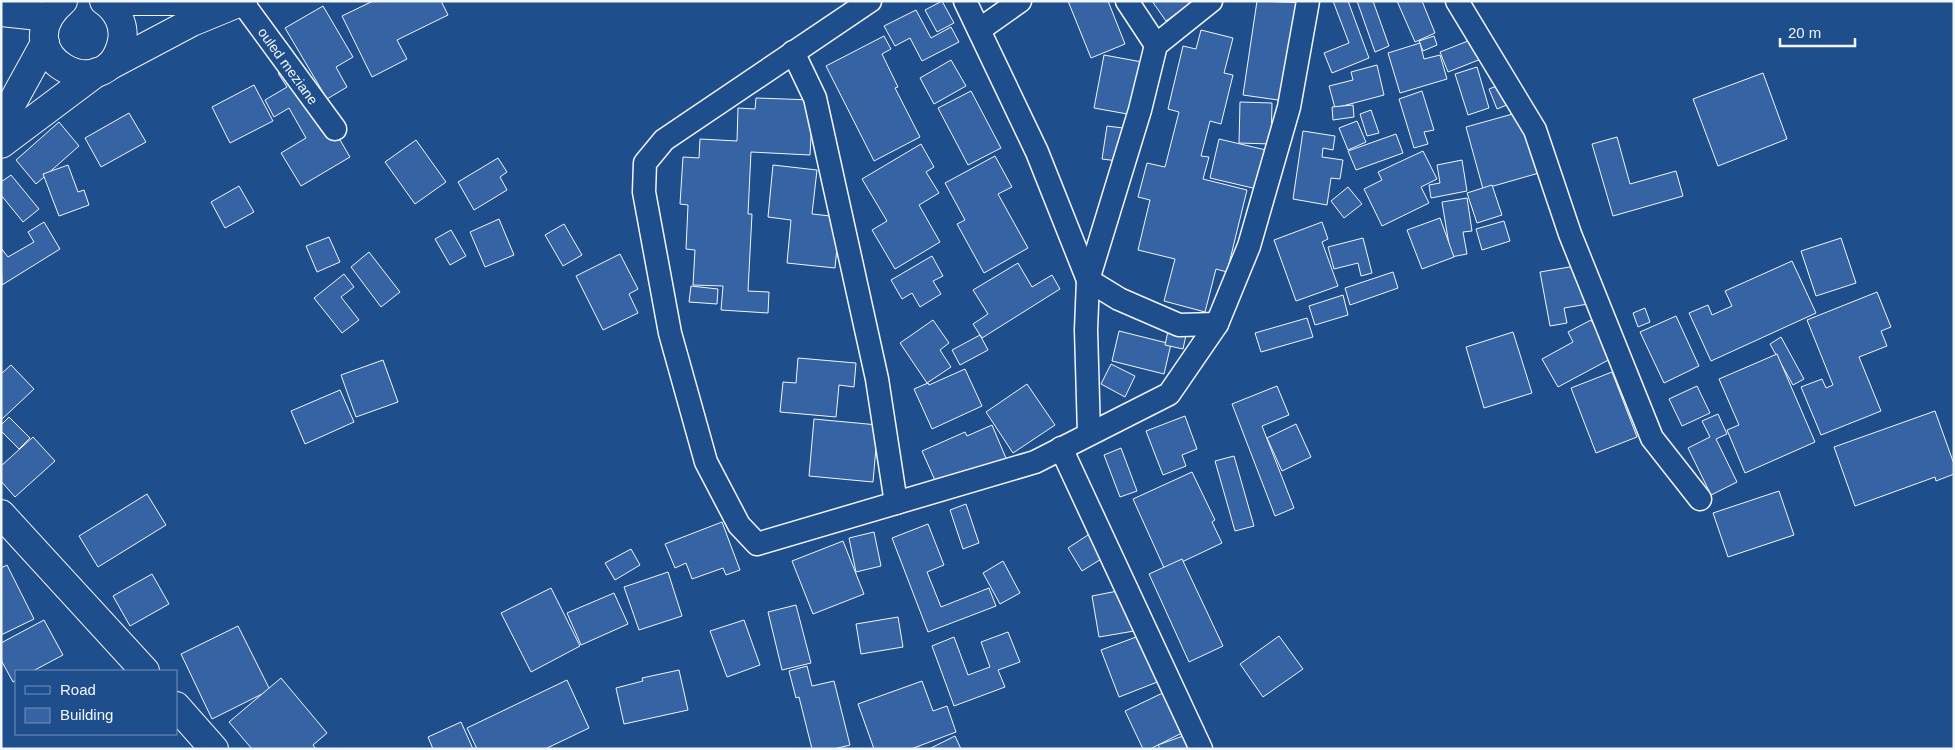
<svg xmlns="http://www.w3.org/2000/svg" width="1955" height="750" viewBox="0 0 1955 750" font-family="Arial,sans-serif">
<rect width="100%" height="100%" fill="#1f4e8c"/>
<g fill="#3563a3" stroke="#f2f6ff">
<path d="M 373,1 L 441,1 L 448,15 L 397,40 L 407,59 L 372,77 L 342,16 Z"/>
<path d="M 942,1 L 954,23 L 937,32 L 925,10 Z"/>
<path d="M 1068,1 L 1108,1 L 1125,44 L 1091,58 Z"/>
<path d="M 1152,1 L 1194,1 L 1166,21 Z"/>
<path d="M 1257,1 L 1306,3 L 1285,101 L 1243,95 Z"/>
<path d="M 1333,1 L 1348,1 L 1369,58 L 1332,73 L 1324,53 L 1349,43 Z"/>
<path d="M 1357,1 L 1373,1 L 1389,46 L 1375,52 Z"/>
<path d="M 1397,1 L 1422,1 L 1435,33 L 1415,42 Z"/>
<path d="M 323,6 L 353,57 L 336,67 L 347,87 L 327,99 L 285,28 Z"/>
<path d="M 916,10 L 931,38 L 951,27 L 959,42 L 922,61 L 910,38 L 895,46 L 884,26 Z"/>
<path d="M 1201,30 L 1233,38 L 1224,73 L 1233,75 L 1221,124 L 1210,121 L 1201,156 L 1209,157 L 1203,179 L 1247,190 L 1227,272 L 1216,269 L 1205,312 L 1164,301 L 1175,259 L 1138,250 L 1150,200 L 1138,197 L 1147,163 L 1165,167 L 1179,112 L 1168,109 L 1183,46 L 1196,49 Z"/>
<path d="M 884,36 L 891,49 L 882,54 L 898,87 L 895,88 L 920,137 L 874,161 L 826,66 Z"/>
<path d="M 1434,36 L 1437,45 L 1423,51 L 1419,41 Z"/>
<path d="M 1473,39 L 1481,59 L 1448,72 L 1440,52 Z"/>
<path d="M 1420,43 L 1424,59 L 1440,55 L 1447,79 L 1400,93 L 1388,53 Z"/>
<path d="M 1104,55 L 1142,62 L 1133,115 L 1094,108 Z"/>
<path d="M 951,60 L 966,86 L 934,104 L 920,78 Z"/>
<path d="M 295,63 L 350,157 L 301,186 L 281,153 L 306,138 L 289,108 L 274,117 L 265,100 L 287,87 L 278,73 Z"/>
<path d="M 1377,65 L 1384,95 L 1335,108 L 1329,86 L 1353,80 L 1351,72 Z"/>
<path d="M 1477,67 L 1489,108 L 1468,115 L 1455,74 Z"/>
<path d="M 1763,73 L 1787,139 L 1718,166 L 1693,99 Z"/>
<path d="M 1507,82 L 1514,102 L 1497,109 L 1489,89 Z"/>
<path d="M 254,85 L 273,121 L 230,143 L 212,107 Z"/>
<path d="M 971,91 L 1001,148 L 968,165 L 938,108 Z"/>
<path d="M 1422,91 L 1434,130 L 1424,132 L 1428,144 L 1414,148 L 1399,99 Z"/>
<path d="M 756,98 L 813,100 L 810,155 L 751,152 L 748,214 L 752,214 L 748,291 L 769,292 L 768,313 L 721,310 L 723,286 L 693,285 L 695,250 L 686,249 L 688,205 L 680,204 L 683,157 L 699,158 L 700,139 L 737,141 L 738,108 L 755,109 Z"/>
<path d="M 1240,102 L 1272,103 L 1271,144 L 1239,143 Z"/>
<path d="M 1353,105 L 1354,117 L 1333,120 L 1332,107 Z"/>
<path d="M 1371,110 L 1379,133 L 1367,136 L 1360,114 Z"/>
<path d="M 1527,110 L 1553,169 L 1483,189 L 1466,127 Z"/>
<path d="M 129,113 L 146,142 L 101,167 L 85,138 Z"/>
<path d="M 1357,121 L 1366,142 L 1348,150 L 1339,128 Z"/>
<path d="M 59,122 L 79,146 L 36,184 L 16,160 Z"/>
<path d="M 1107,126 L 1123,128 L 1118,161 L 1102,159 Z"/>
<path d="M 1303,131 L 1335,136 L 1333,150 L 1323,148 L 1322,157 L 1343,160 L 1340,179 L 1331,178 L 1327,205 L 1293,199 Z"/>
<path d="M 1396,134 L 1403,153 L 1356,170 L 1348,151 Z"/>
<path d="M 1617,137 L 1630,184 L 1676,171 L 1683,196 L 1613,216 L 1592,144 Z"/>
<path d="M 1219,139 L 1266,150 L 1257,189 L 1210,178 Z"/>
<path d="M 416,140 L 446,182 L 415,204 L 385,162 Z"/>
<path d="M 921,144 L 934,167 L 926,172 L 939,193 L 919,205 L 940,242 L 895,269 L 872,230 L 887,221 L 862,179 Z"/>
<path d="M 1423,151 L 1437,179 L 1421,187 L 1429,203 L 1382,226 L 1364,189 L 1382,180 L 1378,172 Z"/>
<path d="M 995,156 L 1012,187 L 998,194 L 1028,248 L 984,273 L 957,224 L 965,220 L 945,183 Z"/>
<path d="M 498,158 L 507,172 L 500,177 L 507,190 L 474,210 L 458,182 Z"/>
<path d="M 1462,160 L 1467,191 L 1431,198 L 1429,185 L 1440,183 L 1437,165 Z"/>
<path d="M 68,165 L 78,192 L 84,190 L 89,205 L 59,216 L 43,174 Z"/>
<path d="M 773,165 L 817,170 L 812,214 L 840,217 L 835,268 L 787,263 L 791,220 L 768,217 Z"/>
<path d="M 11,175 L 39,209 L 23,222 L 1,195 L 1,182 Z"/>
<path d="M 1492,185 L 1502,215 L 1477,223 L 1467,193 Z"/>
<path d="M 239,186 L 254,212 L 225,228 L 211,202 Z"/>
<path d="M 1348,187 L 1362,204 L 1344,218 L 1331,201 Z"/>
<path d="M 1467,198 L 1472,231 L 1463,232 L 1467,254 L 1451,257 L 1442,202 Z"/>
<path d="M 1440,218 L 1454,257 L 1422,269 L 1407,230 Z"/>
<path d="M 499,219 L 514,255 L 485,267 L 470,232 Z"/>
<path d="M 1504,221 L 1510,241 L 1482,250 L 1476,229 Z"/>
<path d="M 44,222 L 60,249 L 2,285 L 1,248 L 8,257 L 34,242 L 28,232 Z"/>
<path d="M 1322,222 L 1328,239 L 1322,242 L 1338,286 L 1296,301 L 1274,240 Z"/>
<path d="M 564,224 L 582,255 L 563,266 L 545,235 Z"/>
<path d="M 451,230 L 466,256 L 450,265 L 435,239 Z"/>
<path d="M 329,237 L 340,262 L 317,272 L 306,246 Z"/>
<path d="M 1363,238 L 1372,273 L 1361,276 L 1358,263 L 1334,269 L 1328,247 Z"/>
<path d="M 1841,238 L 1856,283 L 1816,296 L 1801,251 Z"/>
<path d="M 369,252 L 400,292 L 381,307 L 351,267 Z"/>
<path d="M 620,254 L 638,289 L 629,294 L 638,313 L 603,330 L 576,276 Z"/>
<path d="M 932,256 L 943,276 L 933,281 L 941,294 L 920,307 L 912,293 L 902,299 L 891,280 Z"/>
<path d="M 1792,261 L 1816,313 L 1711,361 L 1689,313 L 1708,305 L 1712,315 L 1732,306 L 1725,291 Z"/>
<path d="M 1018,263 L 1032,287 L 1052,275 L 1060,289 L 982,338 L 973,324 L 988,314 L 973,290 Z"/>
<path d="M 1581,265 L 1588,304 L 1564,308 L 1567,323 L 1550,326 L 1540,272 Z"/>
<path d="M 1393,272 L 1398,288 L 1350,305 L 1345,288 Z"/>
<path d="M 344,274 L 354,287 L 341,297 L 359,320 L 342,333 L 314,298 Z"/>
<path d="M 691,286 L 718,289 L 717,304 L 689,302 Z"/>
<path d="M 1877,292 L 1891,327 L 1881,331 L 1887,346 L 1859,357 L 1881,411 L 1821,435 L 1801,387 L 1822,379 L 1826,388 L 1833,385 L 1807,320 Z"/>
<path d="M 1343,295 L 1348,315 L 1315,325 L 1309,306 Z"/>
<path d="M 1645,308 L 1650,322 L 1638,327 L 1633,313 Z"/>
<path d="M 1676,316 L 1699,366 L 1664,383 L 1640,332 Z"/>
<path d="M 1307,318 L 1313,337 L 1261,352 L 1255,333 Z"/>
<path d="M 933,320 L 949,343 L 940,350 L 951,367 L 927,383 L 900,343 Z"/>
<path d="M 1591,320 L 1612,358 L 1558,387 L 1542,359 L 1573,342 L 1568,332 Z"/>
<path d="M 1119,331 L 1171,344 L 1164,374 L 1112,361 Z"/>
<path d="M 1168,331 L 1186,335 L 1183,349 L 1165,345 Z"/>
<path d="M 1513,332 L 1532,393 L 1484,408 L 1466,347 Z"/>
<path d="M 980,335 L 988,350 L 960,365 L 952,350 Z"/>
<path d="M 1781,337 L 1804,379 L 1793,385 L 1770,344 Z"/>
<path d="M 1777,354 L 1815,442 L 1745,473 L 1727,430 L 1739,425 L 1719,379 Z"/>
<path d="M 798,358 L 856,363 L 854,387 L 839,385 L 836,417 L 780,412 L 783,382 L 796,383 Z"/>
<path d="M 383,360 L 398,402 L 356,417 L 341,375 Z"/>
<path d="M 1111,364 L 1135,376 L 1125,397 L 1101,384 Z"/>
<path d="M 11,365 L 34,389 L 1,420 L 1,374 Z"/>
<path d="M 965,369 L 982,406 L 932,429 L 914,389 L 928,383 L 929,385 Z"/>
<path d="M 1612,372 L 1637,437 L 1596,453 L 1571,388 Z"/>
<path d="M 1027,384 L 1055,425 L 1013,453 L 986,412 Z"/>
<path d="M 1277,386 L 1289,415 L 1262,426 L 1294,508 L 1275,516 L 1232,404 Z"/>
<path d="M 1697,386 L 1710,413 L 1682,426 L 1669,399 Z"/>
<path d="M 340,390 L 354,422 L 305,444 L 291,411 Z"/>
<path d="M 1935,411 L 1954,464 L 1954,474 L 1936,481 L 1935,477 L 1855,506 L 1834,447 Z"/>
<path d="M 1718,414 L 1727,434 L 1716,439 L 1737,482 L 1711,495 L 1688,448 L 1710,437 L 1702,421 Z"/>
<path d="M 1185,416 L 1197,449 L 1182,455 L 1186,466 L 1163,475 L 1146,431 Z"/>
<path d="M 9,417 L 30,438 L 19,449 L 1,431 L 1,425 Z"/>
<path d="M 814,419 L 878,425 L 873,482 L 809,476 Z"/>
<path d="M 1296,424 L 1311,457 L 1282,471 L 1267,438 Z"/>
<path d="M 992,425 L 1008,463 L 937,485 L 922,451 L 965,432 L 967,436 Z"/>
<path d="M 33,437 L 55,461 L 15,497 L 1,481 L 1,466 Z"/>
<path d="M 1121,448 L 1137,491 L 1120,497 L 1104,455 Z"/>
<path d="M 1234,456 L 1254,526 L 1235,531 L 1215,461 Z"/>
<path d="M 1192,472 L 1215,520 L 1212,522 L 1222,543 L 1165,570 L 1133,499 Z"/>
<path d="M 1779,491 L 1794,535 L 1728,557 L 1713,513 Z"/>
<path d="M 147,494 L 166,525 L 98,567 L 79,536 Z"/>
<path d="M 966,504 L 979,543 L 963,549 L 950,510 Z"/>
<path d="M 722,522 L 740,570 L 726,575 L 723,568 L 692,579 L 686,563 L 675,568 L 665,544 Z"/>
<path d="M 928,524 L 944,565 L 927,572 L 941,607 L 989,588 L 996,606 L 928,632 L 892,538 Z"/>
<path d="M 874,532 L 881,566 L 856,572 L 849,538 Z"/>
<path d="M 1091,533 L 1106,556 L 1082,571 L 1068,548 Z"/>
<path d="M 843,541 L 864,594 L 813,614 L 792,561 Z"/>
<path d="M 631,549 L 640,565 L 615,580 L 605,563 Z"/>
<path d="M 1182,559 L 1223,646 L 1189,662 L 1149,574 Z"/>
<path d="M 1003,561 L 1020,593 L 1000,604 L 983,573 Z"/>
<path d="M 7,565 L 34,619 L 1,635 L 1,568 Z"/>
<path d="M 668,572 L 682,616 L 639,630 L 624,587 Z"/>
<path d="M 152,574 L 169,604 L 130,626 L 113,596 Z"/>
<path d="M 551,588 L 580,646 L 531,672 L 501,613 Z"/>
<path d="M 1133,588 L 1140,630 L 1099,637 L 1092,596 Z"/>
<path d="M 614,593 L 628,624 L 581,645 L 567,613 Z"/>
<path d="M 796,605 L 811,663 L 782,670 L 768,612 Z"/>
<path d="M 898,617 L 903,647 L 861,654 L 856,624 Z"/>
<path d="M 44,620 L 63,655 L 33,671 L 16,671 L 16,680 L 13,682 L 1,660 L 1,643 Z"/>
<path d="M 744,620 L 760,665 L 727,677 L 710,631 Z"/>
<path d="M 238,626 L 270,690 L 212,719 L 181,654 Z"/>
<path d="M 1008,632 L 1020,662 L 998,670 L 1005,687 L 954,706 L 932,646 L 954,637 L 968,675 L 990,667 L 981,642 Z"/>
<path d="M 1147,633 L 1165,679 L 1119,697 L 1101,650 Z"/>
<path d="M 1279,636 L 1303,669 L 1263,697 L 1240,664 Z"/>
<path d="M 807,666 L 812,686 L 834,681 L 850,745 L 834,749 L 812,749 L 799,697 L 796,698 L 789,671 Z"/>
<path d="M 679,670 L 688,710 L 624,724 L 616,688 L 643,681 L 642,678 Z"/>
<path d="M 281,678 L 327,733 L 313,745 L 316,749 L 252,749 L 229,722 Z"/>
<path d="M 567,680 L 589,728 L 545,749 L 477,749 L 467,728 Z"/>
<path d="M 922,681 L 933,711 L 947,706 L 956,732 L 911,749 L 874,749 L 858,704 Z"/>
<path d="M 1171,689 L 1190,729 L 1150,749 L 1143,749 L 1125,711 Z"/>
<path d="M 461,722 L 473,749 L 433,749 L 428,737 Z"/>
<path d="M 1194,732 L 1200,749 L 1160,749 L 1158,745 Z"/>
<path d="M 955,736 L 961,749 L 929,749 Z"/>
</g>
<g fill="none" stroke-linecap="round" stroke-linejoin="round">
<defs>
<g id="street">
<path d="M 870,1 L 664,140 L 645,163 L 644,192 L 670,333 L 706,462 L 739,525 L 757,544 L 1035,462 L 1169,394 L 1217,324 L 1249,246 L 1289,107 L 1308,1"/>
<path d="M 965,1 L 1037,152 L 1088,280 L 1119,299 L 1179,325 L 1217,324"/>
<path d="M 1127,1 L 1156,45"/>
<path d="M 1457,1 L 1535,130 L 1570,234 L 1652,438 L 1700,499"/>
<path d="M 242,2 L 335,129"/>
<path d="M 979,30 L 1020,1"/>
<path d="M 793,52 L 815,98 L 877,379 L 896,503"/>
<path d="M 1089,434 L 1086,330 L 1088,280 L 1140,110 L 1156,45 L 1211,1"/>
<path d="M 1061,448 L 1201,749"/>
</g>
<g id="secondary">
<path d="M 1,12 L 48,17"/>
<path d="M 1,514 L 145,671"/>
<path d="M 176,706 L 214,749"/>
</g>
<g id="primary">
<path d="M 63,1 C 1,55 108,112 122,41 C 125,25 117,10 104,1"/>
<path d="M 122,1 L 189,1"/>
<path d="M 109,66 L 192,22 L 243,1"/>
<path d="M 1,123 L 45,43"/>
<path d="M 1,144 L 97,72"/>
</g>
</defs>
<use href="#street" stroke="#f2f6ff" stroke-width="25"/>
<use href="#secondary" stroke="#f2f6ff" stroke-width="30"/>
<use href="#primary" stroke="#f2f6ff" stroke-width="30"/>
<use href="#street" stroke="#1f4e8c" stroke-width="22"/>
<use href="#secondary" stroke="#1f4e8c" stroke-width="28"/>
<use href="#primary" stroke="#1f4e8c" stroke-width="28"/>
</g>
<g text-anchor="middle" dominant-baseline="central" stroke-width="4" stroke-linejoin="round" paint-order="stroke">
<g font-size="14" fill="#f2f6ff" stroke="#1f4e8c">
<text transform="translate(288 66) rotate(54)">ouled meziane</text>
</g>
</g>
<rect width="1955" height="750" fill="none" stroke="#f2f6ff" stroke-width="5"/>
<rect x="15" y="670" width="162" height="65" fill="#1f4e8c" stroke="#7391ba"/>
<rect x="25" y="686" width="25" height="8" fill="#1f4e8c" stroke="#7391ba"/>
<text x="60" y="695" font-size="15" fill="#f2f6ff">Road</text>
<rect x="25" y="708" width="25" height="15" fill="#3563a3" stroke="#7391ba"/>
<text x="60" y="720" font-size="15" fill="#f2f6ff">Building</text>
<path d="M1780 38v8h75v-8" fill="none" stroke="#f2f6ff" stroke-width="2.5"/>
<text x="1788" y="38" font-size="15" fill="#f2f6ff" stroke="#1f4e8c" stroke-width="4" paint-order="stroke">20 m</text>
</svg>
